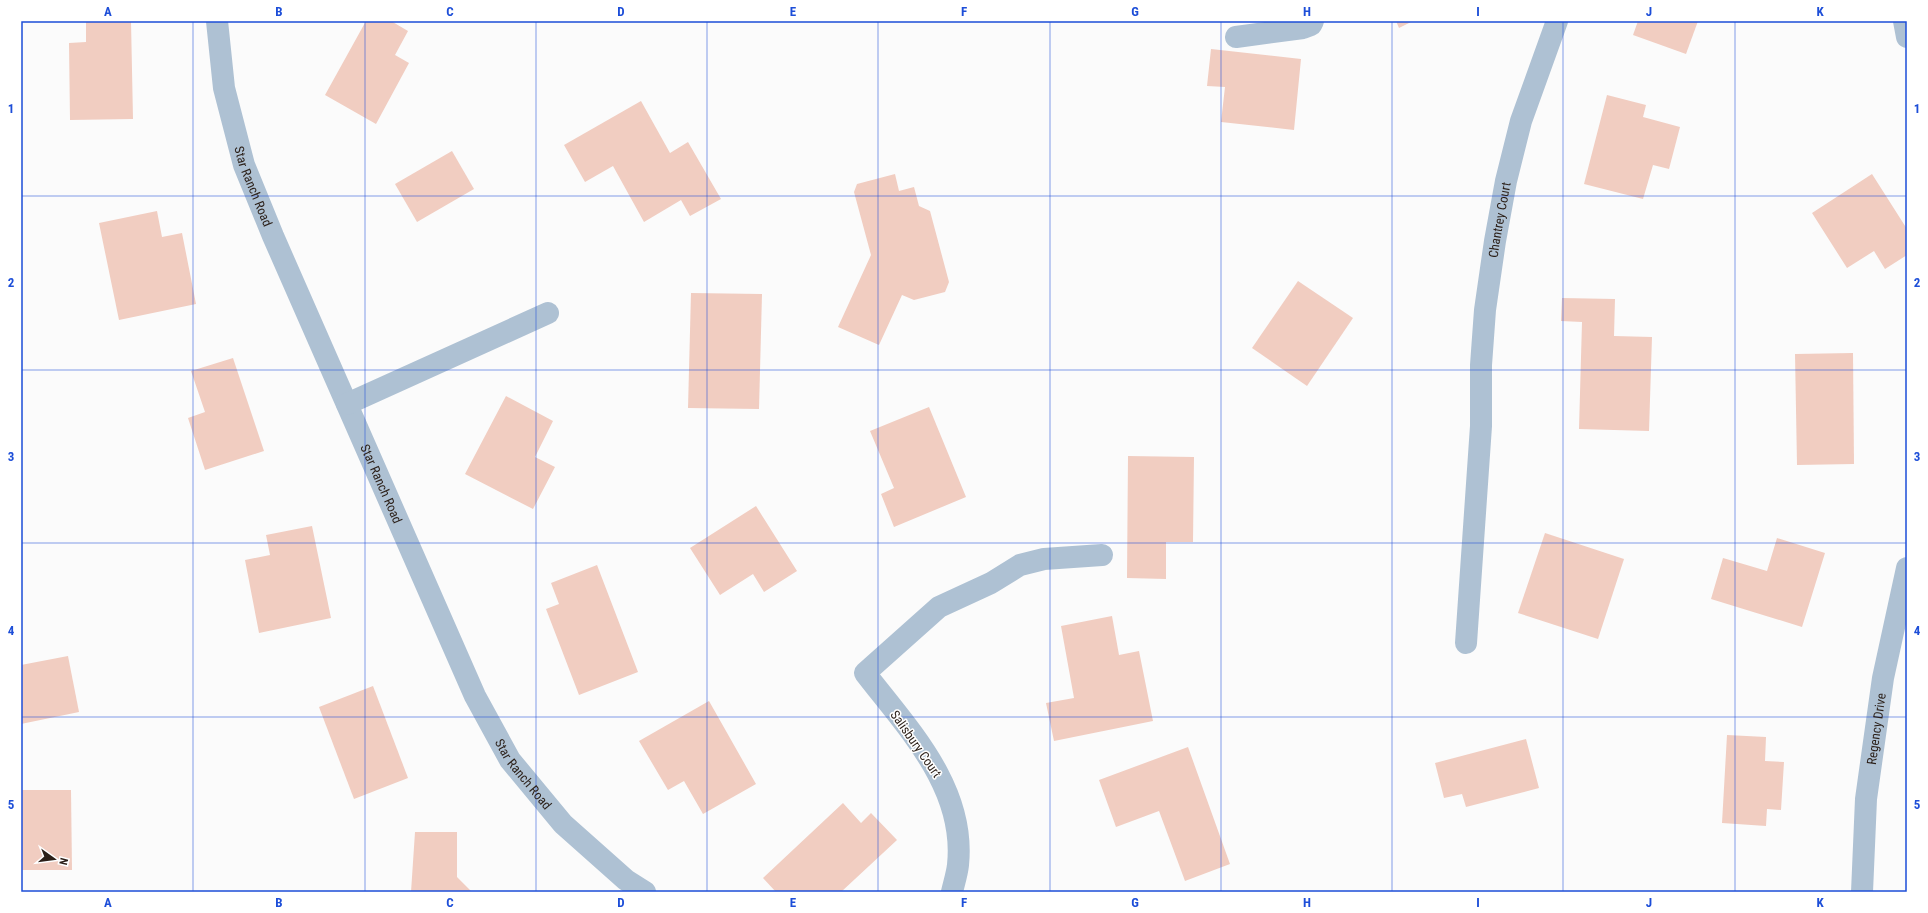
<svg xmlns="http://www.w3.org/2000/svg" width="1928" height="913" viewBox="0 0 1928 913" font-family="'Roboto Condensed',sans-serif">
<rect width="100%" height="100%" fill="#fbfbfb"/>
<g fill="#f1cdc1">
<path d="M 86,21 L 131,21 L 133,119 L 70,120 L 69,43 L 86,42 Z"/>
<path d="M 366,21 L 391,21 L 408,31 L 395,55 L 409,63 L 376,124 L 325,95 Z"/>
<path d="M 1396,21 L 1413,21 L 1399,28 Z"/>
<path d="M 1638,21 L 1698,21 L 1686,54 L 1633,35 Z"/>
<path d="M 1211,49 L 1301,59 L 1294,130 L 1221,122 L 1225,87 L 1207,86 Z"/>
<path d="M 1607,95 L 1646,105 L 1643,117 L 1680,127 L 1669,169 L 1653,165 L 1643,199 L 1584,184 Z"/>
<path d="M 641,101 L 670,153 L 688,142 L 721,199 L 690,216 L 681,200 L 644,222 L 613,166 L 585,182 L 564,145 Z"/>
<path d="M 452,151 L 474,189 L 417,222 L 395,184 Z"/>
<path d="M 895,174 L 899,191 L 914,187 L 919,206 L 930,211 L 949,282 L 945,292 L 914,300 L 902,295 L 879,345 L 838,327 L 871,255 L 854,192 L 857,184 Z"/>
<path d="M 1872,174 L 1907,229 L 1907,255 L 1885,269 L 1874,251 L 1847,268 L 1812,213 Z"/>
<path d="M 157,211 L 162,237 L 182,233 L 196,304 L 119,320 L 99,223 Z"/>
<path d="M 1298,281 L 1353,318 L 1307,386 L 1252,348 Z"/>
<path d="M 691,293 L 762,294 L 759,409 L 688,408 Z"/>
<path d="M 1562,298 L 1615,299 L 1614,336 L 1652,337 L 1649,431 L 1579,429 L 1582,322 L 1561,321 Z"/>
<path d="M 1853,353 L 1854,464 L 1797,465 L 1795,354 Z"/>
<path d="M 233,358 L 264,451 L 205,470 L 188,418 L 205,412 L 191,371 Z"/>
<path d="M 506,396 L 553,421 L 535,457 L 555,467 L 533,509 L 465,474 Z"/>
<path d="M 929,407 L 966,497 L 894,527 L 881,494 L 894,488 L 870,431 Z"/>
<path d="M 1128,456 L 1194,457 L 1193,542 L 1166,542 L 1166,579 L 1127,578 Z"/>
<path d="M 756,506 L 797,571 L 764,592 L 753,574 L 720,595 L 690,548 Z"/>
<path d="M 312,526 L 331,618 L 259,633 L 245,560 L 270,555 L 266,535 Z"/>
<path d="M 1545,533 L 1624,559 L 1598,639 L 1518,613 Z"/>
<path d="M 1777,538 L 1825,553 L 1802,627 L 1711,599 L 1723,558 L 1767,571 Z"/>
<path d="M 597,565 L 638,672 L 579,695 L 546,609 L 559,604 L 551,583 Z"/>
<path d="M 1112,616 L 1119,655 L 1139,651 L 1153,721 L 1054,741 L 1046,703 L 1074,698 L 1061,626 Z"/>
<path d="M 68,656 L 79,712 L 21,724 L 21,665 Z"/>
<path d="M 373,686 L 408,778 L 354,799 L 319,707 Z"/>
<path d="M 709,701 L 756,784 L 703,814 L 684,781 L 668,790 L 639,741 Z"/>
<path d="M 1727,735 L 1766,737 L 1765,761 L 1784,762 L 1781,810 L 1767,809 L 1766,826 L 1722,823 Z"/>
<path d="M 1526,739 L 1539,788 L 1466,807 L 1462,794 L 1444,798 L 1435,763 Z"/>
<path d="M 1188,747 L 1230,864 L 1185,881 L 1159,811 L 1116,827 L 1099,780 Z"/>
<path d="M 21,790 L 71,790 L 72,870 L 21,870 Z"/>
<path d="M 843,803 L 861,823 L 871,813 L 897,840 L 841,892 L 776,892 L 763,878 Z"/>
<path d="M 415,832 L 457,832 L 457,877 L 472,892 L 411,892 Z"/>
</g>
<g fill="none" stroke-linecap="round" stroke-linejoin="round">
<g stroke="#aec1d3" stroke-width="22">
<path id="s1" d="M 217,21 L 224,88 L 244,165 L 273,236 L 475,696 L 510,760 L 563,824 L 626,880 L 645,892"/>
<path d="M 1904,21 L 1907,37"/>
<path d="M 1236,37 L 1303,28 L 1311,25 L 1313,21"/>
<path d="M 347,404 L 548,313"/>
<path id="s2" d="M 1466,643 L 1481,426 L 1481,365 L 1485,310 L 1495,241 L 1506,181 L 1521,121 L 1557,21"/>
<path d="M 952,892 C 954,883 957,874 958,865 C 966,788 909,730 865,673 L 939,607 L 991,583 L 1020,565 L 1044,559 L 1102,555"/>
<path id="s3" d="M 1862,892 L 1866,799 L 1883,678 L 1907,568"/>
</g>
</g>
<path fill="none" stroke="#1d4ed8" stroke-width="1" stroke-opacity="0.55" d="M 193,21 L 193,892M 365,21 L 365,892M 536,21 L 536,892M 707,21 L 707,892M 878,21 L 878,892M 1050,21 L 1050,892M 1221,21 L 1221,892M 1392,21 L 1392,892M 1563,21 L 1563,892M 1735,21 L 1735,892M 21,196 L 1907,196M 21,370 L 1907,370M 21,543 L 1907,543M 21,717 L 1907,717"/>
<g text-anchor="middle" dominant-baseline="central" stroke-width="3" stroke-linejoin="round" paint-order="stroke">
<g font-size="13" fill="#2b1f18" stroke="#fff">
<text stroke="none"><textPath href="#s1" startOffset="170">Star Ranch Road</textPath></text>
<text stroke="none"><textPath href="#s2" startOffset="425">Chantrey Court</textPath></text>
<text stroke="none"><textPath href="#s1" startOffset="494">Star Ranch Road</textPath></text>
<text stroke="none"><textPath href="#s3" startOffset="164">Regency Drive</textPath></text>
<text transform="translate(916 744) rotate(55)">Salisbury Court</text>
<text stroke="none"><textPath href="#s1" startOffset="818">Star Ranch Road</textPath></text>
</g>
</g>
<rect width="1928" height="913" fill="none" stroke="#ffffff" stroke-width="44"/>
<g transform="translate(54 859) rotate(104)" stroke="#ffffff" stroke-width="3" paint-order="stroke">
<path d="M0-3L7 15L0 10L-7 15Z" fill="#2b1f18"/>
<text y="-6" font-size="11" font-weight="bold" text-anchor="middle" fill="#2b1f18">N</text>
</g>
<rect x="22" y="22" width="1884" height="869" fill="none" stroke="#1d4ed8" stroke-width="1.5"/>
<g font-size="13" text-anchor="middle" font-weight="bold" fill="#1d4ed8">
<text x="108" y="16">A</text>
<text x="279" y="16">B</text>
<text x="450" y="16">C</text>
<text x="621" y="16">D</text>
<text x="793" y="16">E</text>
<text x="964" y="16">F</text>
<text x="1135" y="16">G</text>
<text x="1307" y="16">H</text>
<text x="1478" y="16">I</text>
<text x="1649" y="16">J</text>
<text x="1820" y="16">K</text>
<text x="11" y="113">1</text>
<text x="1917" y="113">1</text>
<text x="11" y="287">2</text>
<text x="1917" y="287">2</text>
<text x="11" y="461">3</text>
<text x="1917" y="461">3</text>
<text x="11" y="635">4</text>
<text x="1917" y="635">4</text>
<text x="11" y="809">5</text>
<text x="1917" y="809">5</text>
<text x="108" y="907">A</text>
<text x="279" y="907">B</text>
<text x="450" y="907">C</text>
<text x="621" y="907">D</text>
<text x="793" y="907">E</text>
<text x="964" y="907">F</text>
<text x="1135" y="907">G</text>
<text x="1307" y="907">H</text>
<text x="1478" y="907">I</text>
<text x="1649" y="907">J</text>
<text x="1820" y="907">K</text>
</g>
</svg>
